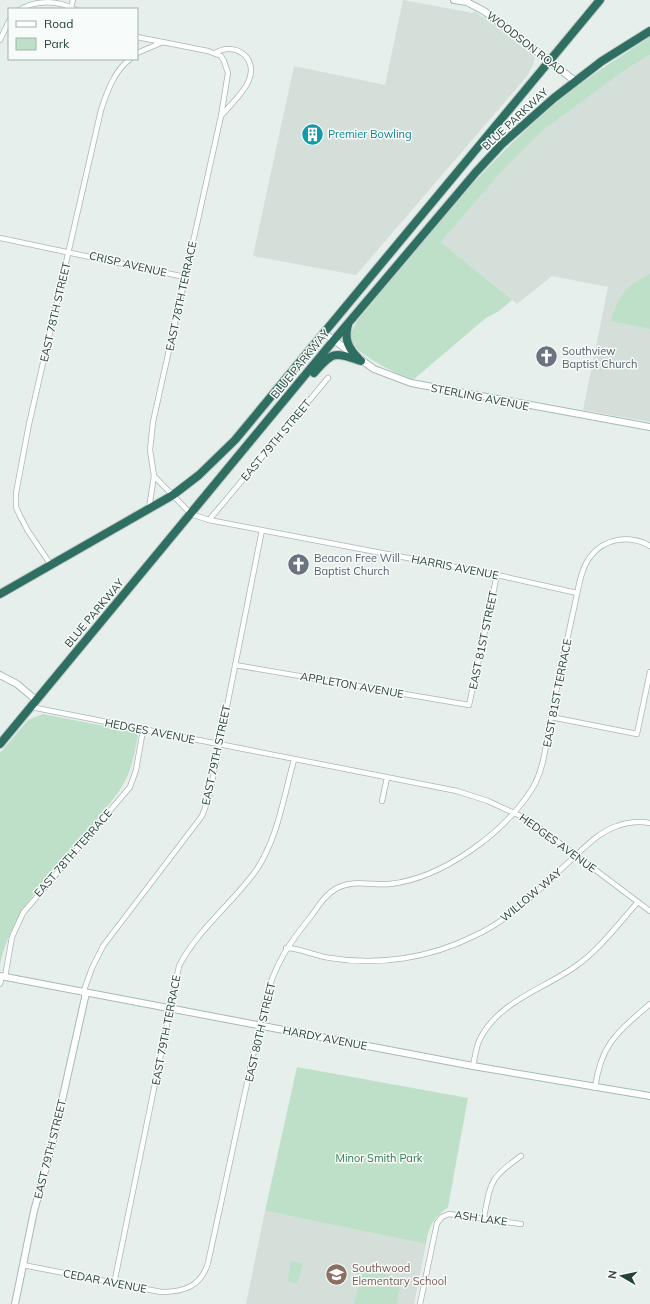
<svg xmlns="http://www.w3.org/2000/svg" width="650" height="1304" viewBox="0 0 650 1304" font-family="Mulish,sans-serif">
<rect width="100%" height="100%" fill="#e6efeb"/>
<g fill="#d4dfda">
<path d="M 403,0 L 473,13 L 475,11 L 533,55 L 535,58 L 533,65 L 528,75 L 356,275 L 253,256 L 294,66 L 385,85 Z"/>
<path d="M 650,55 L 650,422 L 583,410 L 608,287 L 552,276 L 517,304 L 441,242 L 503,170 L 541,132 L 625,70 Z"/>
<path d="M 265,1211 L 426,1244 L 414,1304 L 246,1304 Z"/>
</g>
<g fill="#bfe0c8">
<path d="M 650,37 L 650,55 L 625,70 L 541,132 L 503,170 L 441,242 L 512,300 L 499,311 L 486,318 L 414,379 C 401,377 356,354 351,341 C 349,334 354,327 357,321 C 423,242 486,159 567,94 C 593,73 622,56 650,37 Z"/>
<path d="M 650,274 L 650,329 L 611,321 C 617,298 628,283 650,274 Z"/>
<path d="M 43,714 L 135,732 L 138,736 C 135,750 133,764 127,777 C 119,794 105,809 93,824 C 57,867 13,907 0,964 L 0,753 L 28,720 Z"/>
<path d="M 297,1067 L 468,1098 L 448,1207 C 433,1219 429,1225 426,1244 L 265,1211 Z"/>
<path d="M 291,1260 L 303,1264 L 297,1284 L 288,1281 Z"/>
<path d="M 362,1270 L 380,1271 L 397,1279 L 400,1287 L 397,1304 L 354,1304 Z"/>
</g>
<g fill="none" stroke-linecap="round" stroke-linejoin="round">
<defs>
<g id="street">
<path d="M 71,7 L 73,0"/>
<path d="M 21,9 C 37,0 57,0 74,9"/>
<path d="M 137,37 L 208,51 L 221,56 L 224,61 L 228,73 L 221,116"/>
<path d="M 0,40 L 9,21"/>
<path d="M 137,53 L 163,42"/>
<path d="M 0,238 L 185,277"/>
<path d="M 154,476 L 191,514 L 209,520 L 497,575 L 577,593"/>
<path d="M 149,508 L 154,476 L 150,450 L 153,422 L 221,116 C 230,105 244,93 249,80 C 258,57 234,41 215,53"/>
<path d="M 209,520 L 328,378"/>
<path d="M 51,565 L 28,531 L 20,516 L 16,507 L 16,493 L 29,424 L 101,110 C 107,92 114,71 130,59"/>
<path d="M 235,665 L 469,705"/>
<path d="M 469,705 L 497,575"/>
<path d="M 31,707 L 457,791 L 488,801 L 529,820 L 650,911"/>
<path d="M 551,717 L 637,734 L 650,672"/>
<path d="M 382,801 L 387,778"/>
<path d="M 286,948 C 300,948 315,956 330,958 C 379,966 430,958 474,936 C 512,919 541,887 571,860 C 585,847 599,832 617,826 C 628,822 639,821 650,823"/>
<path d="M 5,977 L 12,937 L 23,913 L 130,787 L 136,770 L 143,730"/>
<path d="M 0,984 L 2,976"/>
<path d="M 83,993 L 92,968 L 103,946 L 202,816 L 209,797 L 262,530"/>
<path d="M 473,1066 C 475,1057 476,1046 480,1039 C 499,1001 544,989 576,966 C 600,949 618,924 638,902"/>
<path d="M 595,1088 C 601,1043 618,1032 650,1004"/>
<path d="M 484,1217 C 491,1181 490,1178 521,1156"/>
<path d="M 23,1265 L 161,1292 C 185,1292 201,1286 208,1263 L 265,1000 C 276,962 288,945 312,915 C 319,905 326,894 337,888 C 355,879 372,886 390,884 C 443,878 504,833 532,789 C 545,768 546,741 551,717 C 558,681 566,645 574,608 C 578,592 580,570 590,557 C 604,538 630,534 650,546"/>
<path d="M 114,1284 L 179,966 C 198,929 233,903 257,869 C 278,837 284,795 294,760"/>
<path d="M 420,1304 L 437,1223 L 442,1217 L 449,1214 L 521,1224"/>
</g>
<g id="secondary">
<path d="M 454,0 L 467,2 L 484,11 L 575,81"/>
<path d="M 324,333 L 374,369 L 411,383 L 650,427"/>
<path d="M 0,675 L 17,684 L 36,700"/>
<path d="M 0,976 L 473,1066 L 650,1096"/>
<path d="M 15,1304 L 34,1211 L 53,1141 L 86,993"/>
</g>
<g id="highway">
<path d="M 348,325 C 344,339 348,348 359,359"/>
<path d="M 314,373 C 333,351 334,352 361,361"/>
<path d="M 0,594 L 173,495 L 199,475 L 235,440 L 600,0"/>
<path d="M 0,744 L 334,340 L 476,172 L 502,144 L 554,98 L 602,61 L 650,31"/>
</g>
</defs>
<use href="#street" stroke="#a8b8b2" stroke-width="6"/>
<use href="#secondary" stroke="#a4bbb3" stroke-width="8"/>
<use href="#highway" stroke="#c2cac8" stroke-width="10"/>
<use href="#street" stroke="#fff" stroke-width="4.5"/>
<use href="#secondary" stroke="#fff" stroke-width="6"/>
<use href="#highway" stroke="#2f6f62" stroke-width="8"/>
</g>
<defs>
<symbol id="building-disc" viewBox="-11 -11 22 22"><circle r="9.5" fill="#0f9aa8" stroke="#f7fbf9"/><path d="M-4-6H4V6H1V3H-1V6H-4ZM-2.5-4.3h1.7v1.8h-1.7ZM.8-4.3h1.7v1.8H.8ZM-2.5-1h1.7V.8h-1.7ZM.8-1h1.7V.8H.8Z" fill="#fff"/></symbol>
<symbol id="church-disc" viewBox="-11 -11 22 22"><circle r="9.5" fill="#6b7280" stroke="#f7fbf9"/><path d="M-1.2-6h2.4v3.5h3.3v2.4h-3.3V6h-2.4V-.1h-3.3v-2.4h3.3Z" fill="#fff"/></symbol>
<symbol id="school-disc" viewBox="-11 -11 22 22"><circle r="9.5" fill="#8d6e63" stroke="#f7fbf9"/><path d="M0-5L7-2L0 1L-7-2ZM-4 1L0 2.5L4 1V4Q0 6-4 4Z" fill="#fff"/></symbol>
</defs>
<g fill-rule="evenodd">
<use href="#building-disc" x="300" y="122" width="25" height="25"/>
<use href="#church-disc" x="534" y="344" width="25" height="25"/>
<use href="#church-disc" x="286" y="552" width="25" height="25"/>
<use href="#school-disc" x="324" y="1262" width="25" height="25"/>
</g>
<g text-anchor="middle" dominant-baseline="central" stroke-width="3" stroke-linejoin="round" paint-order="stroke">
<g font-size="11" fill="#24423a" stroke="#f7fbf9">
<text transform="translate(526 43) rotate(38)">WOODSON ROAD</text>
<text transform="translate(515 119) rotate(-43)">BLUE PARKWAY</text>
<text transform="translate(128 264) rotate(13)">CRISP AVENUE</text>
<text transform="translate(181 296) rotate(-78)">EAST 78TH TERRACE</text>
<text transform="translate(55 312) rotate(-77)">EAST 78TH STREET</text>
<text transform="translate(300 364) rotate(-51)">BLUE PARKWAY</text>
<text transform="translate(480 397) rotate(11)">STERLING AVENUE</text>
<text transform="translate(276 440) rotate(-50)">EAST 79TH STREET</text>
<text transform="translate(455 567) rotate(11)">HARRIS AVENUE</text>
<text transform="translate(94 613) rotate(-50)">BLUE PARKWAY</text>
<text transform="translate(483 640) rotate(-78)">EAST 81ST STREET</text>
<text transform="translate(352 685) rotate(10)">APPLETON AVENUE</text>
<text transform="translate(557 693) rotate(-79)">EAST 81ST TERRACE</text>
<text transform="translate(150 731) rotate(11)">HEDGES AVENUE</text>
<text transform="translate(216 755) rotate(-78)">EAST 79TH STREET</text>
<text transform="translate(558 843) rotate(36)">HEDGES AVENUE</text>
<text transform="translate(73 853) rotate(-49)">EAST 78TH TERRACE</text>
<text transform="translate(531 895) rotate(-40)">WILLOW WAY</text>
<text transform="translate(166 1030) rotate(-79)">EAST 79TH TERRACE</text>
<text transform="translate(260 1032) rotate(-77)">EAST 80TH STREET</text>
<text transform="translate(325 1038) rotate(11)">HARDY AVENUE</text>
<text transform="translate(50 1149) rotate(-76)">EAST 79TH STREET</text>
<text transform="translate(481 1218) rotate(8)">ASH LAKE</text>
<text transform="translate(105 1281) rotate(11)">CEDAR AVENUE</text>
</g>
<g font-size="11" fill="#0d838f" stroke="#f7fbf9" text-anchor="start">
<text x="328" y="134">Premier Bowling</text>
</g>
<g font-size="11" fill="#5b616d" stroke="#f7fbf9" text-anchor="start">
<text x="562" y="351">Southview<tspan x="562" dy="13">Baptist Church</tspan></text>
<text x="314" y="558">Beacon Free Will<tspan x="314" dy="13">Baptist Church</tspan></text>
</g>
<g font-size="11" fill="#2d7a4b" stroke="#f7fbf9">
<text x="379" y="1158">Minor Smith Park</text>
</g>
<g font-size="11" fill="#785e54" stroke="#f7fbf9" text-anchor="start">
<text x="352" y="1268">Southwood<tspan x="352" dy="13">Elementary School</tspan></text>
</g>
</g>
<rect x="8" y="8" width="130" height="52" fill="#f7fbf9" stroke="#a3b1ad"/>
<rect x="16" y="21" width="20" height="6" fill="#ffffff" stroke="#a3b1ad"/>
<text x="44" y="28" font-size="12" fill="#24423a">Road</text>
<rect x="16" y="38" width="20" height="12" fill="#bfe0c8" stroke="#a3b1ad"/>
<text x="44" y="48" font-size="12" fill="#24423a">Park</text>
<g transform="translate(622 1276) rotate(279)" stroke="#f7fbf9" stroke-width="3" paint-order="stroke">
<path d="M0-3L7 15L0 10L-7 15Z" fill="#24423a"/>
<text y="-6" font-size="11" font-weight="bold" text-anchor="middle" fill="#24423a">N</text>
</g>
</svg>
